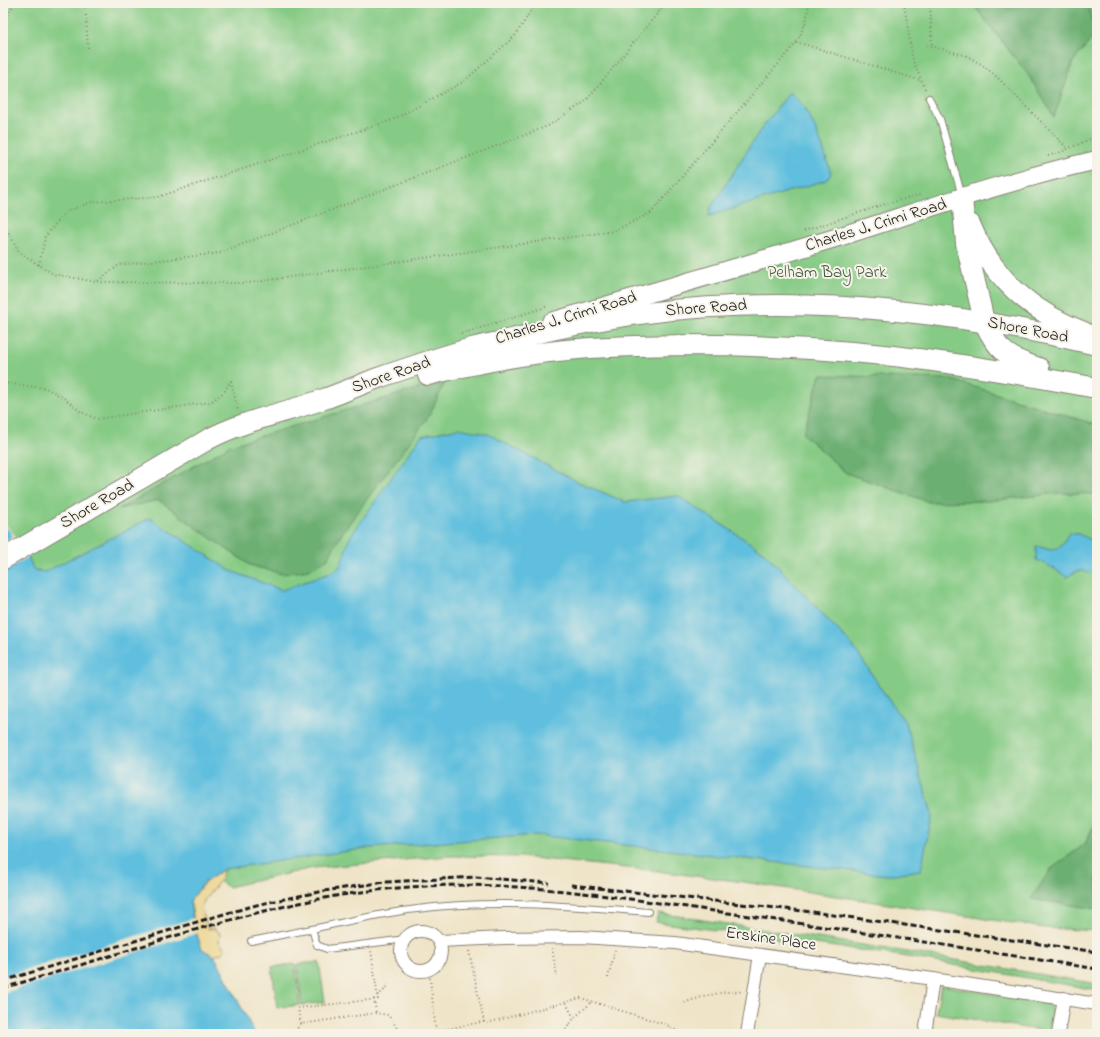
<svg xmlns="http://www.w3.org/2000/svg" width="1100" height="1037" viewBox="0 0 1100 1037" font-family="'Indie Flower',sans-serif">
<rect width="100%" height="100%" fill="#f7f3e8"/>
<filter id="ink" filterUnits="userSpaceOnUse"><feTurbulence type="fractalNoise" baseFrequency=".025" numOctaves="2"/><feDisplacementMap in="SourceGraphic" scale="8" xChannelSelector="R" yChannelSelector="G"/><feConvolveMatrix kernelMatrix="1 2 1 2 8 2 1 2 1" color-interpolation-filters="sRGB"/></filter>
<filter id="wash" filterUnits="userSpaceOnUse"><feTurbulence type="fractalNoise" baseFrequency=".012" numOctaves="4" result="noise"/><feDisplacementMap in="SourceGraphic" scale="16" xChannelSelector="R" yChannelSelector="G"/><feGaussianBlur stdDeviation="0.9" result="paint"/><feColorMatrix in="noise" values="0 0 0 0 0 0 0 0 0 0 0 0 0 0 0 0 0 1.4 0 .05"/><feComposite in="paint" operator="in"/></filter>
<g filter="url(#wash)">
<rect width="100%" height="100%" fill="#efe4c7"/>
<g fill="#86cb85" stroke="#517450">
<path d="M 3,3 L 1097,3 L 1097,931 L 1045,928 L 744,882 L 656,871 L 523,857 L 449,856 L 313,868 L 228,887 L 220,881 L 223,870 L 447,614 L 30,592 L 26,552 L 3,523 Z"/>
<path d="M 658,913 L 920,954 L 1097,984 L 1097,990 L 902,956 L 656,922 Z"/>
<path d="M 319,962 L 325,1002 L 302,1005 L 297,964 Z"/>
<path d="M 295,964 L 300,1005 L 277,1008 L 272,967 Z"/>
<path d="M 941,985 L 1050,1004 L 1052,1016 L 1049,1032 L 936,1013 Z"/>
</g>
<g fill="#6caf72" stroke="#446647">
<path d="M 972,3 L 1088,3 L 1095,35 L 1073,62 L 1054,117 L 1029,76 Z"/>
<path d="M 820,375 L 949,379 L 1097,425 L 1097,494 L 1061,493 L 988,501 L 929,502 L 846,473 L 803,434 Z"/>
<path d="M 446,380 L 429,416 L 344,530 L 327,559 L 309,570 L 282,574 L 250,565 L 209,537 L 159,500 L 119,509 L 231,445 Z"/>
<path d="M 1097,817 L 1097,909 L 1031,899 L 1051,869 L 1085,844 Z"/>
</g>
<path fill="#eeda9e" stroke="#857b5d" d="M 224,869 L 220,881 L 205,899 L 201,908 L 208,929 L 213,928 L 220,933 L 219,942 L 225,949 L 224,952 L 214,956 L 202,949 L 198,939 L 190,901 L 204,883 Z"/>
<g fill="#60bfde" stroke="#3e6e7d">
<path d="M 790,92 C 813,114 822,144 831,174 L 826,180 L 709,216 L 710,209 L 759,132 Z"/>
<path d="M 459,428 L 488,434 L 578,482 L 625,502 L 678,496 L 764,552 L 853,646 L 894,708 L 906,723 L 932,815 L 921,870 L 887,875 L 536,835 L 369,848 L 224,869 L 204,883 L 190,901 L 194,927 L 202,949 L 214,956 L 219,964 L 255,1034 L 3,1034 L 3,523 L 26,552 L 34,570 L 45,572 L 150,518 L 231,571 L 282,590 L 330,573 L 340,567 L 350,537 L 421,436 Z"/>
<path d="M 1069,533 L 1078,534 L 1092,540 L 1097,538 L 1097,569 L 1089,573 C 1079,569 1076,571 1067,577 C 1055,570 1049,564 1036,560 L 1036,546 L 1050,550 L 1061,547 Z"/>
</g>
<g fill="#efe4c7">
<path d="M 3,521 L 28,551 L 30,556 L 3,571 L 3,542 L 13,536 L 3,523 Z"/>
<path d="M 194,918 L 198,933 L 3,993 L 3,977 Z"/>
</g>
</g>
<g filter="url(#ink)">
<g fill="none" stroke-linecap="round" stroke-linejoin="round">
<defs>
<g id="service">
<path d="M 929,98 L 940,119 L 962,196"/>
<path d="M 312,929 C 346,922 381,913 417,909 C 494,899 571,906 648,912"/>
<path d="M 251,941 L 312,929 L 317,945 L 327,949 L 406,939"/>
</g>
<g id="minor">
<circle cx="421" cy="951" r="20"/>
<path d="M 439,941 L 504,938 L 581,937 L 675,943 L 933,979 L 1097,1004"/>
<path d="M 747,1034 L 760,955"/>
<path d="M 925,1034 L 933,979"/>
<path d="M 1058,1034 L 1064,998"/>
</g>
<path id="secondary" d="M 551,322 C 646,294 741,267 835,238 C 921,211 1009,180 1097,160"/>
<g id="primary">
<path d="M 962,198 L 966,243 L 984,321 C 996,350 1009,359 1039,368"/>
<path d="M 970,224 C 993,279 1030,311 1084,332"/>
<path d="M 428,375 C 477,363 527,353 578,349 C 625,345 673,345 720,345 C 791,347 863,351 933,361 C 988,368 1042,378 1097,388"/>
<path d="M 3,559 L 207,440 C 244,420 285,413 324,399 C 341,393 358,386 375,379 C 407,368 439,357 472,348 C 486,344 501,342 516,338 C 559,328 603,318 647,313 C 798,294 949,310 1097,345"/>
</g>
</defs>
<use href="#service" stroke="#868072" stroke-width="8"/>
<use href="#minor" stroke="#868072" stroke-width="14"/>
<use href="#secondary" stroke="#868072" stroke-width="20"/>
<use href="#primary" stroke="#868072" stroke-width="22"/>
<g stroke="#868072" stroke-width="2" stroke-dasharray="1 3" stroke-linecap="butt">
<path d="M 85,3 L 88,48"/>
<path d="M 809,3 L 806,22 L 797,42 L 922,81"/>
<path d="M 904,3 L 913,61 L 926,91"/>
<path d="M 930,3 L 932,46"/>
<path d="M 3,26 L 14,3"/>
<path d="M 927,46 L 932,46 L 967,56 L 981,64 L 995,75 L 1068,149"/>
<path d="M 1048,156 L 1061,152 L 1097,136"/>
<path d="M 3,222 L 19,252 L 53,274 L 97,282 L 248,283 L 614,231 L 651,213 L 797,42"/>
<path d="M 804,231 L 885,204 L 920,195"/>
<path d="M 39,265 L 45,237 L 65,212 L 92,202 L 158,197 L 392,120 L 463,82 L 515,36 L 536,3"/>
<path d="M 98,281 L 119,265 L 220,253 L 548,126 L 586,101 L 666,3"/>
<path d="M 461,334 L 546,307"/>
<path d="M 3,383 L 46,388 L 64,398 L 81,412 L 97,419 L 211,402 L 224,392 L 231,381 L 238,411"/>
<path d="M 552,948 L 557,976"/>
<path d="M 469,951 L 484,1022 L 487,1023 L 581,998 L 667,1025 L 682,1034"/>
<path d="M 429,970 L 436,1031 L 435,1034"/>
<path d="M 608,978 L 615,950"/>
<path d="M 377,995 L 383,992 L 388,984"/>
<path d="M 374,999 L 376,1013"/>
<path d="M 566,1003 L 574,1018"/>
<path d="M 681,1004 C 699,997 724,990 743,992"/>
<path d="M 301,1024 L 298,1008 L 378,999 L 371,950"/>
<path d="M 436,1031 L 487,1021"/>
<path d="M 563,1033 L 574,1018 L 592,1002"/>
<path d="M 292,1034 L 301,1024 L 376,1013 L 388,1015 L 396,1026 L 399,1034"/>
<path d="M 552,1034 L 559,1033 L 571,1034"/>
</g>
<use href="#service" stroke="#fff" stroke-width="6"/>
<use href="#minor" stroke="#fff" stroke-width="12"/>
<use href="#secondary" stroke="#fff" stroke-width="18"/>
<use href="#primary" stroke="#fff" stroke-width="20"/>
<g stroke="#1c1c1c" stroke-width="3" stroke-dasharray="6 3" stroke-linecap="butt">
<path d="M 571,885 L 812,912 L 1097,952"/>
<path d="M 3,981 L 210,918 L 260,904 L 324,891 L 385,882 L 476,877 L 549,883"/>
<path d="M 3,988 C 55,973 107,957 158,941 C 234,918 308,897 387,889 C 499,877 610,896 721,912 C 847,930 972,949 1097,969"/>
</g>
</g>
</g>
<g text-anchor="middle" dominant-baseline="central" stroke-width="4" stroke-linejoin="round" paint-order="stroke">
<g font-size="17" fill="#1c1c1c" stroke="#f7f3e8">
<text transform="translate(876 225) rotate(-17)">Charles J. Crimi Road</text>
<text transform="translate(706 308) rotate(-4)">Shore Road</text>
<text transform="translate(566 318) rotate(-17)">Charles J. Crimi Road</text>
<text transform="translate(1028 330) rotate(11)">Shore Road</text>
<text transform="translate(391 375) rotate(-19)">Shore Road</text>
<text transform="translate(97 504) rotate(-30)">Shore Road</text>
<text transform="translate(771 939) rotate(8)">Erskine Place</text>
</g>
<g font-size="17" fill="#415941" stroke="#f7f3e8">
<text x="827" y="272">Pelham Bay Park</text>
</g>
</g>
<rect width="1100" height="1037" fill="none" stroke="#f7f3e8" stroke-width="16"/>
</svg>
